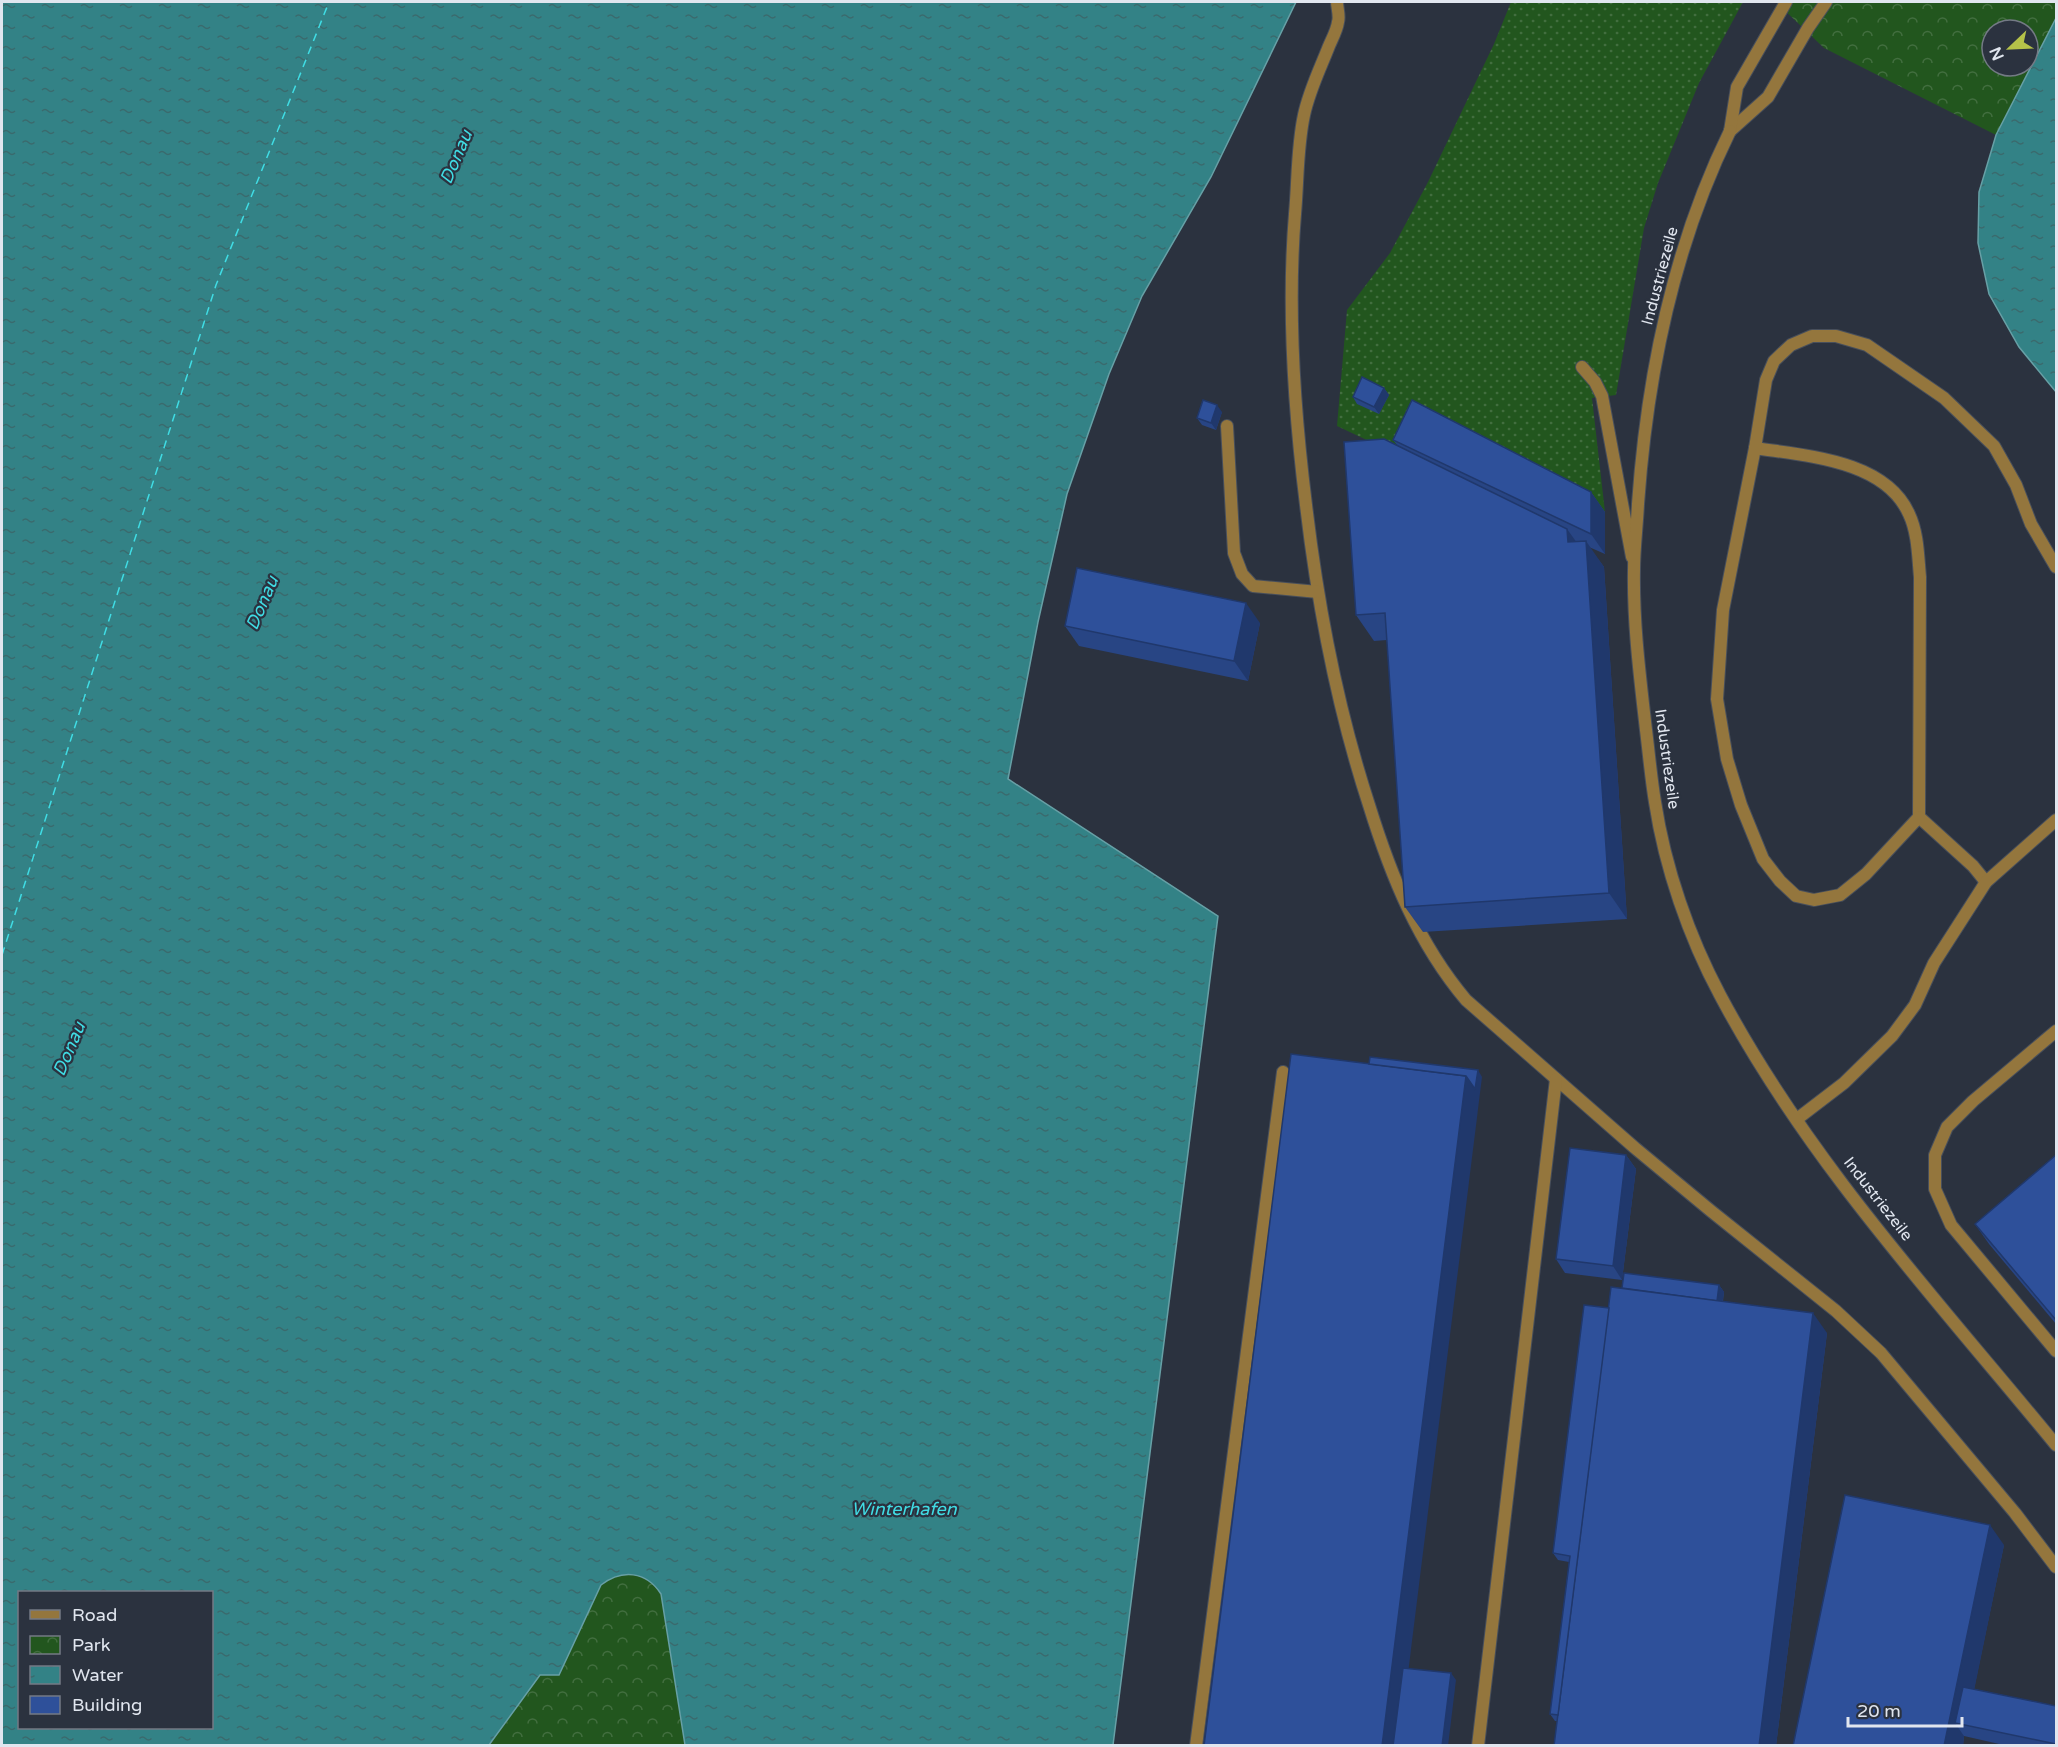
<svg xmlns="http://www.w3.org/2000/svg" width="2058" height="1747" viewBox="0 0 2058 1747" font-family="'Varela Round',sans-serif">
<defs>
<pattern id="grass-dots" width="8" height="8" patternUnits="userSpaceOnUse" patternTransform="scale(1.5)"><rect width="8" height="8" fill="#22561e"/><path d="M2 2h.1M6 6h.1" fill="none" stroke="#426e3f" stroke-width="1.8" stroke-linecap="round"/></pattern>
<pattern id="park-crowns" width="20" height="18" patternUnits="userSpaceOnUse" patternTransform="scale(1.5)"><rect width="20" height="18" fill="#22561e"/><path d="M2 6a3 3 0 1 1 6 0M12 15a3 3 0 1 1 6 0" fill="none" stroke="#426e3f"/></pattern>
<pattern id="water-ripples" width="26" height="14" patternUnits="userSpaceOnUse" patternTransform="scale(1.5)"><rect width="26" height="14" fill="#338286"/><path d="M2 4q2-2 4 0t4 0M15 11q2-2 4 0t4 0" fill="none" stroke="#3a6a6d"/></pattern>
</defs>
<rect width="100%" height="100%" fill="#2b323f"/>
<path fill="url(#grass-dots)" d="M 1511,2 L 1743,2 L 1699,83 L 1658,183 L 1644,228 L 1616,395 L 1592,398 L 1605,512 L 1426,420 L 1407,459 L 1337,426 L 1347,310 L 1390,253 L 1428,182 L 1494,44 Z"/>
<g fill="url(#park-crowns)" fill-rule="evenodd">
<path d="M 1776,2 L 2056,2 L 2056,18 L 1996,135 L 1824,48 ZM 1992,30 L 2028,30 L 2028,66 L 1992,66 Z"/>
<path d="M 622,1574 C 639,1574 651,1579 661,1594 L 685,1745 L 489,1746 L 540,1675 L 559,1675 L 601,1585 L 611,1577 Z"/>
</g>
<g fill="url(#water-ripples)" stroke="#67a0a6" stroke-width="1.5" fill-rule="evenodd">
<path d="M 2,2 L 1296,2 L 1211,177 L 1142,296 L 1109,374 L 1067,494 L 1038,622 L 1008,779 L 1218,916 L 1113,1745 L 685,1745 L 661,1594 C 646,1571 622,1569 601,1585 L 559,1675 L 540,1675 L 489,1745 L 2,1745 ZM 20,1592 L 212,1592 L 212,1728 L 20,1728 Z"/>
<path d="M 2056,18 L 2056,392 L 2019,347 L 1989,294 L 1978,243 L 1979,192 L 1996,135 Z"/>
</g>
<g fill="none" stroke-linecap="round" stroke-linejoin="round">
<path stroke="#40dce4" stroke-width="1.5" stroke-dasharray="8 6" stroke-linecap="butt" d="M 2,955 L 216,285 L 329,2"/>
<defs>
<g id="service">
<path d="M 1337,2 C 1337,8 1340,16 1338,22 C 1337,30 1332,39 1329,46 C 1320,69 1309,91 1304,115 C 1297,147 1298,181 1295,214 C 1287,310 1294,409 1306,505 C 1318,607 1337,707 1369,805 C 1391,876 1418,943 1466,1000 L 1635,1148 L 1711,1211 L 1836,1311 L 1881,1353 L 2015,1513 L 2056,1567"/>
<path d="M 1730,131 L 1768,97 L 1808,28 L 1826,2"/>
<path d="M 1730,131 L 1737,87 L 1786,2"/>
<path d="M 1582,367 L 1595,382 L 1602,396 L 1632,557"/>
<path d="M 1227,426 L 1234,553 L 1242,574 L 1253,586 L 1318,592"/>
<path d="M 1755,448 C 1806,456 1885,460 1909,514 C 1918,533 1918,556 1920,577 L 1919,817"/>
<path d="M 1986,882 L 1973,866 L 1919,817 L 1866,874 L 1840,895 L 1814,900 L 1796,896 L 1780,881 L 1763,859 L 1741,805 L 1727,759 L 1717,699 L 1723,610 L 1755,448 L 1766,380 L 1774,361 L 1791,345 L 1812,336 L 1836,336 L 1867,345 L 1944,398 L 1994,446 L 2016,485 L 2031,524 L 2056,567"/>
<path d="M 2056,1031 L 1973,1101 L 1947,1127 L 1935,1155 L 1935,1189 L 1951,1225 L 2056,1351"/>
<path d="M 1797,1119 L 1844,1083 L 1892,1036 L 1915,1005 L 1934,963 L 1986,882 L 2056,820"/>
<path d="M 1196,1746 L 1283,1072"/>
<path d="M 1478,1746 L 1556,1079"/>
</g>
<path id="minor" d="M 1730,131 C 1673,247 1647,376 1638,504 C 1637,526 1634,548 1634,570 C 1633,623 1640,677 1646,730 C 1649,754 1651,778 1655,802 C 1665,868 1689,937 1720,995 C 1808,1161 1938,1301 2056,1445"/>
</defs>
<use href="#service" stroke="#484f5b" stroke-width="14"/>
<use href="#minor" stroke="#484f5b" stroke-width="14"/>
<use href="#service" stroke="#94763d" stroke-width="12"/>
<use href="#minor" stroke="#94763d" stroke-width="12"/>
</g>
<g fill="#284584">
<path d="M 1384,388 L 1389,395 L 1379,414 L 1357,404 L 1353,397 Z"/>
<path d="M 1222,412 L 1216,430 L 1202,425 L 1197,418 Z"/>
<path d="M 1393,440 L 1591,492 L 1605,512 L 1605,554 L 1589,547 L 1604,567 L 1627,919 L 1423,932 L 1405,907 L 1387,640 L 1374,641 L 1356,615 L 1398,446 Z"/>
<path d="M 1260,623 L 1248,681 L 1079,646 L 1065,626 Z"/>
<path d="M 1626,1155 L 1636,1169 L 1622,1280 L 1565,1273 L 1556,1259 Z"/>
<path d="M 2056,1155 L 2056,1324 L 1989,1244 L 1975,1224 Z"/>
<path d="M 1719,1285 L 1724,1292 L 1723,1301 L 1827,1333 L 1776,1746 L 1554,1746 L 1557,1721 L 1555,1721 L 1550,1714 L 1569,1562 L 1558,1560 L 1553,1553 L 1609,1308 L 1622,1288 Z"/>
<path d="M 2004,1545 L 1974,1689 L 2056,1706 L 2056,1746 L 2008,1746 L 1964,1736 L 1963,1746 L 1793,1746 Z"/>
</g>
<g fill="#20386c">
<path d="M 1384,388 L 1389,395 L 1379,414 L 1374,407 Z"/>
<path d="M 1217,405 L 1222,412 L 1216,430 L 1211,423 Z"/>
<path d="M 1591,492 L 1605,512 L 1605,554 L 1591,534 Z"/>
<path d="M 1567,529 L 1585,554 L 1568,542 Z"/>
<path d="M 1586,541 L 1604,567 L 1627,919 L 1609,893 Z"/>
<path d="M 1246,603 L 1260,623 L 1248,681 L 1234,661 Z"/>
<path d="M 1478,1070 L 1482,1077 L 1399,1746 L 1382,1746 L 1466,1076 Z"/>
<path d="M 1626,1155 L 1636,1169 L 1622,1280 L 1613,1266 Z"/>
<path d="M 1719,1285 L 1724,1292 L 1720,1319 L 1716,1312 Z"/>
<path d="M 1813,1313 L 1827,1333 L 1776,1746 L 1759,1746 Z"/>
<path d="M 1990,1525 L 2004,1545 L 1967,1725 L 1955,1723 L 1964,1736 L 1963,1746 L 1944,1746 Z"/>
<path d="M 1451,1673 L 1456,1680 L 1448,1746 L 1442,1746 Z"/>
</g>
<g fill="#2e509a" stroke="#20386c" stroke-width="1.5">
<path d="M 1362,377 L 1384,388 L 1374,407 L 1353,397 Z"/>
<path d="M 1203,400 L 1217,405 L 1211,423 L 1197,418 Z"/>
<path d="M 1412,400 L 1591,492 L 1591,534 L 1393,440 Z"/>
<path d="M 1384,439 L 1567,529 L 1568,542 L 1586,541 L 1609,893 L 1405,907 L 1385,613 L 1356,615 L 1344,442 Z"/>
<path d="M 1077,568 L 1246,603 L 1234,661 L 1065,626 Z"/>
<path d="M 1291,1054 L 1466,1076 L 1382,1746 L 1204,1746 Z"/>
<path d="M 1370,1057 L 1478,1070 L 1475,1089 L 1466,1076 L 1369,1064 Z"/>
<path d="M 1570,1148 L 1626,1155 L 1613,1266 L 1556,1259 Z"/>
<path d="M 2056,1155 L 2056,1320 L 1975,1224 Z"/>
<path d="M 1624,1273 L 1719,1285 L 1717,1301 L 1622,1288 Z"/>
<path d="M 1611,1287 L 1813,1313 L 1759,1746 L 1554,1746 Z"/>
<path d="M 1584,1305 L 1609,1308 L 1558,1715 L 1550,1714 L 1570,1556 L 1553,1553 Z"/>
<path d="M 1845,1495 L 1990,1525 L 1944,1746 L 1793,1746 Z"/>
<path d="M 1403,1668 L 1451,1673 L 1442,1746 L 1393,1746 Z"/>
<path d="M 1963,1687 L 2056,1706 L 2056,1744 L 1955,1723 Z"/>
</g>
<g text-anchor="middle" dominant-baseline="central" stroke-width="4.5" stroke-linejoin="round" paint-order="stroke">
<g font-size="16" fill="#e1e6ef" stroke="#2b323f">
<text transform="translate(1660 276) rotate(-75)">Industriezeile</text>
<text transform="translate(1667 759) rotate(82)">Industriezeile</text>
<text transform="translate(1878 1199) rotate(52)">Industriezeile</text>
</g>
<g font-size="18" font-style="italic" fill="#40dce4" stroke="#2b323f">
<text transform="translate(456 157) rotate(-67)">Donau</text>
<text transform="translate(262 603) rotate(-67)">Donau</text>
<text transform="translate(69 1049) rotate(-67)">Donau</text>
<text x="904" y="1509">Winterhafen</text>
</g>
</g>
<rect width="2058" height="1747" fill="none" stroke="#e1e6ef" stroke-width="6"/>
<rect x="18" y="1591" width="195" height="138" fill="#2b323f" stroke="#747a85" stroke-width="1.5"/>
<rect x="30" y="1610" width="30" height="9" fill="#94763d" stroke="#747a85" stroke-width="1.5"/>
<text x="72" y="1621" font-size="18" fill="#e1e6ef">Road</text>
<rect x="30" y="1636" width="30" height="18" fill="url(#park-crowns)" stroke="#747a85" stroke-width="1.5"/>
<text x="72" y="1651" font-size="18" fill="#e1e6ef">Park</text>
<rect x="30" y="1666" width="30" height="18" fill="url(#water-ripples)" stroke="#747a85" stroke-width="1.5"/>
<text x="72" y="1681" font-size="18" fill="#e1e6ef">Water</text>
<rect x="30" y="1696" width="30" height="18" fill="#2e509a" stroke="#747a85" stroke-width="1.5"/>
<text x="72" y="1711" font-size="18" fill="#e1e6ef">Building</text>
<g transform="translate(2010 48) rotate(247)"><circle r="28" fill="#2b323f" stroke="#747a85" stroke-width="1.5"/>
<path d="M0-4.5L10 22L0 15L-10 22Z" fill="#b5c249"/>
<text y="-9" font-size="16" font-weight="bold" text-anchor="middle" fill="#e1e6ef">N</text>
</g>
<path d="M1848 1717v9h114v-9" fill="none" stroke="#e1e6ef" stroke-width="3"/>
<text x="1857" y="1717" font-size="18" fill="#e1e6ef" stroke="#2b323f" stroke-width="4.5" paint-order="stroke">20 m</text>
</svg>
